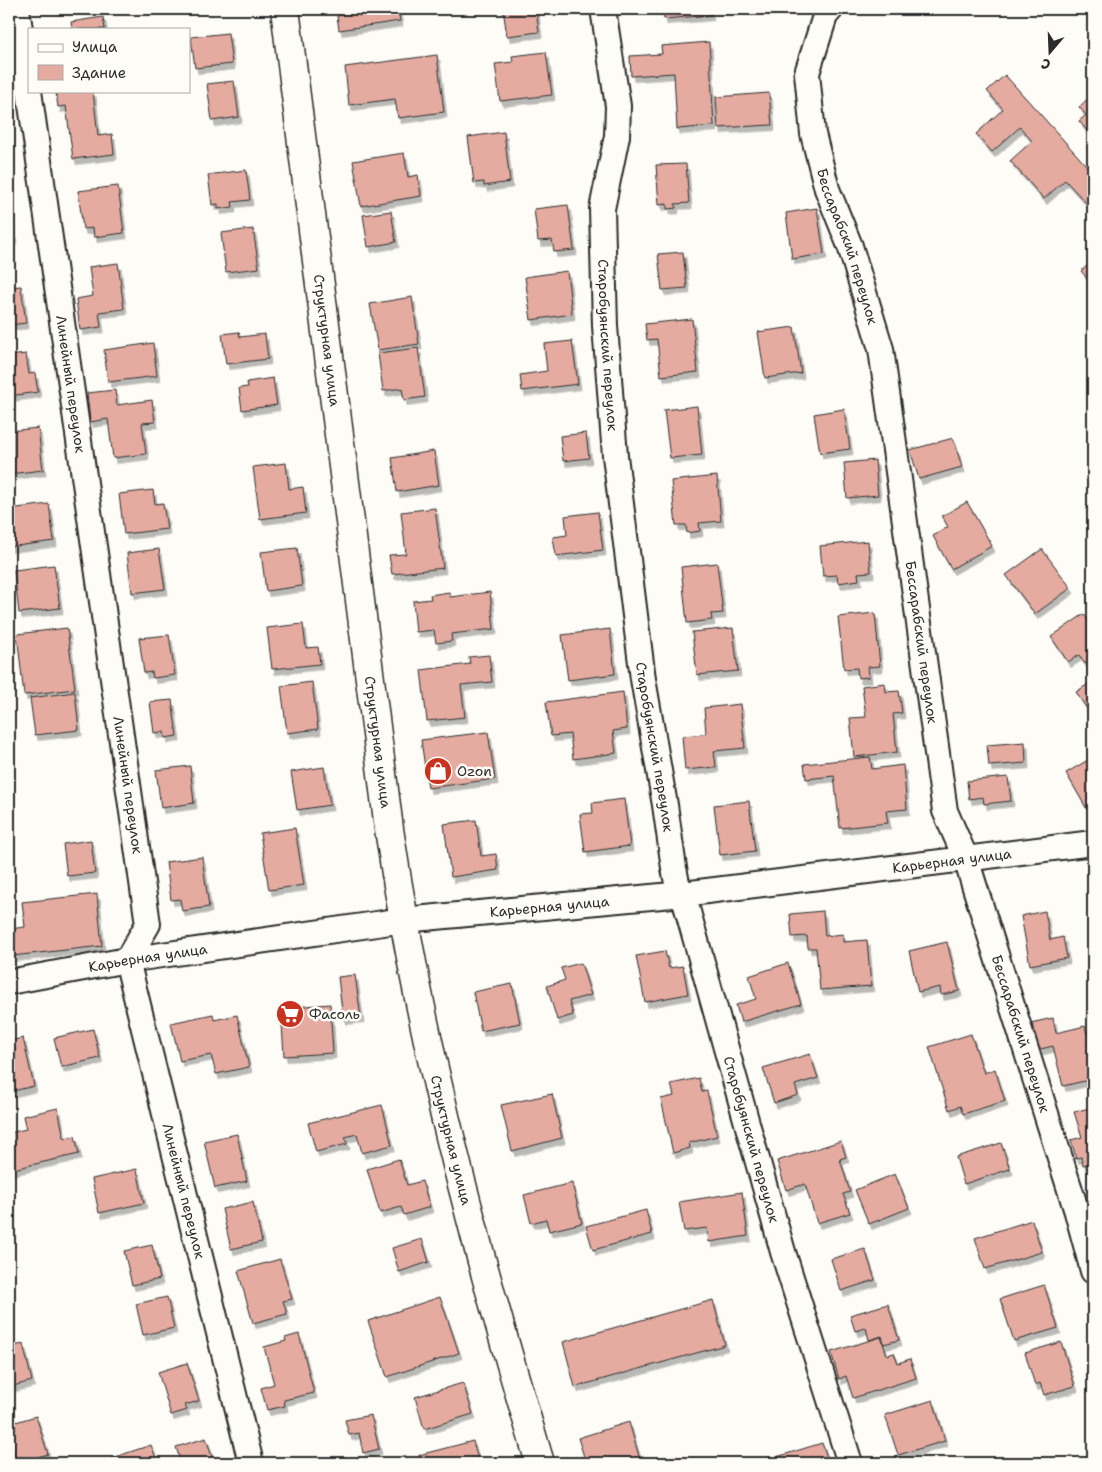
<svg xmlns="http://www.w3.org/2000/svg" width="1102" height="1472" viewBox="0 0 1102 1472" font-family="'Shantell Sans',sans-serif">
<defs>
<filter id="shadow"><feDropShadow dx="3" dy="5.5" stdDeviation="0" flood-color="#0004"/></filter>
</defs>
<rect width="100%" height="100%" fill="#fdfcf7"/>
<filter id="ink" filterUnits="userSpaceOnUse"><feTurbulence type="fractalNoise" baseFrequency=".02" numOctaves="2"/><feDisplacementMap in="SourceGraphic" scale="10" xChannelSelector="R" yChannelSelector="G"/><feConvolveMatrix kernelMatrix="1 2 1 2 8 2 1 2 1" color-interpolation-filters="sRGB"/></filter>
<g filter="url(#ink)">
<g fill="#e5aba1" stroke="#2b2b2b" filter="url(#shadow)">
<path d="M 344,9 L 398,9 L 400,21 L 339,30 L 337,16 L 345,14 Z"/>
<path d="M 503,9 L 536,9 L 539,32 L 507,36 Z"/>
<path d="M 663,9 L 710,9 L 711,15 L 664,19 Z"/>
<path d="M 103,17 L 105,29 L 72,29 L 71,22 Z"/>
<path d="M 228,33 L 232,64 L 195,68 L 191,37 Z"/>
<path d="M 709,42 L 714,126 L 677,129 L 674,73 L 631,76 L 630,56 L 662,54 L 661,46 Z"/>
<path d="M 546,52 L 552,95 L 500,101 L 495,64 L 513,62 L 512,56 Z"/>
<path d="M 437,55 L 444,112 L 398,118 L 395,99 L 349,105 L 345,67 Z"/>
<path d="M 1005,75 L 1093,173 L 1093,199 L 1087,204 L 1065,180 L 1044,199 L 1010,161 L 1032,141 L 1020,127 L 992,152 L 976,134 L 1003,109 L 987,91 Z"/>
<path d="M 234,81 L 239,117 L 212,121 L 207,84 Z"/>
<path d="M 66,91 L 93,91 L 98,136 L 112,134 L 114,154 L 73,159 L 66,106 L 58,107 L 56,93 Z"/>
<path d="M 769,93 L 772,125 L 718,128 L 716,97 Z"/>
<path d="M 1093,94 L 1093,138 L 1079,121 L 1086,115 L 1079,107 Z"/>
<path d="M 504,132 L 510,182 L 484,186 L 484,182 L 474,183 L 468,137 Z"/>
<path d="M 404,153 L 408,177 L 418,175 L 421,196 L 361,206 L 353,161 Z"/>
<path d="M 686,164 L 689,203 L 675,204 L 676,208 L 667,209 L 667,204 L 659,205 L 656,165 Z"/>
<path d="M 246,170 L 250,200 L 232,202 L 233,207 L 218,209 L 218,204 L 212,205 L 208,175 Z"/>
<path d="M 118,186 L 124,233 L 94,237 L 93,228 L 83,229 L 78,191 Z"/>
<path d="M 9,197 L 14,239 L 9,240 Z"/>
<path d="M 568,205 L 574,250 L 554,252 L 552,240 L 538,241 L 534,209 Z"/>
<path d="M 817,208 L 824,254 L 792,259 L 786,213 Z"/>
<path d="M 391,211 L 396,242 L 368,247 L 363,215 Z"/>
<path d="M 253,229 L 259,268 L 226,272 L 221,233 Z"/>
<path d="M 683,252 L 687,288 L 662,290 L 658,254 Z"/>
<path d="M 1093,261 L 1093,285 L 1081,271 Z"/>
<path d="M 118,263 L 124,309 L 99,312 L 101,327 L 80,330 L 76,299 L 93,296 L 89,267 Z"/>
<path d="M 567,271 L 572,314 L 531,320 L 525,277 Z"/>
<path d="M 21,286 L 26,323 L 9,325 L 9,287 Z"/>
<path d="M 412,297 L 419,344 L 378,350 L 370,304 Z"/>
<path d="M 692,319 L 698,372 L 661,376 L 657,339 L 647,340 L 645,324 Z"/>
<path d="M 794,327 L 801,373 L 765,378 L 758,332 Z"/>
<path d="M 239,332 L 240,337 L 265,334 L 268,359 L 226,364 L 222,334 Z"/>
<path d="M 572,341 L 578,384 L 522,391 L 520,375 L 547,371 L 544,344 Z"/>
<path d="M 153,343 L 157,376 L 108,382 L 104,350 Z"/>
<path d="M 418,348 L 425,397 L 404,400 L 402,388 L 383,391 L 378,353 Z"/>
<path d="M 26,354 L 29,374 L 35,373 L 38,392 L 9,396 L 9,356 Z"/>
<path d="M 273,378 L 277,405 L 242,410 L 239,388 L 248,387 L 247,382 Z"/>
<path d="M 115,390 L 117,405 L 152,400 L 155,422 L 142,423 L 146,454 L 113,458 L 108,419 L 90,422 L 87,393 Z"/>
<path d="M 697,406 L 702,455 L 670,458 L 664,410 Z"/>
<path d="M 844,409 L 850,449 L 820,453 L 814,414 Z"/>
<path d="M 38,428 L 43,470 L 9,474 L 9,431 Z"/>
<path d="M 586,433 L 589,458 L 563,461 L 560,436 Z"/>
<path d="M 953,438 L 962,467 L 919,479 L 910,450 Z"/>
<path d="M 434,451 L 439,485 L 397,492 L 392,458 Z"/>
<path d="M 875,460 L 878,495 L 847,498 L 844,463 Z"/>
<path d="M 286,463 L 289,489 L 303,487 L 306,513 L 260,519 L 253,467 Z"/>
<path d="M 717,476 L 721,521 L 699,523 L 700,531 L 687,533 L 686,525 L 676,525 L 671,481 Z"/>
<path d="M 153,490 L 155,504 L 163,503 L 167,529 L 124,534 L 119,494 Z"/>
<path d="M 967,502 L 992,546 L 951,569 L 933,536 L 948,527 L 942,516 Z"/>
<path d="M 49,504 L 54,541 L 9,547 L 9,509 Z"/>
<path d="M 435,508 L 443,568 L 392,574 L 389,555 L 406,554 L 401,512 Z"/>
<path d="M 598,512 L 603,550 L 556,556 L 553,537 L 567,535 L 565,516 Z"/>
<path d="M 868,541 L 871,572 L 858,573 L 859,580 L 838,583 L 837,575 L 823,576 L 820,546 Z"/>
<path d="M 297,548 L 302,586 L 266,591 L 261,552 Z"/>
<path d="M 159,549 L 165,589 L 132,593 L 127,553 Z"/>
<path d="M 1042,549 L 1071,588 L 1035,614 L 1006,575 Z"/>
<path d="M 717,563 L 723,613 L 711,614 L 712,620 L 687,623 L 681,567 Z"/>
<path d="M 54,565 L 60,608 L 19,613 L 14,570 Z"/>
<path d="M 449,592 L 450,597 L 490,592 L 494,629 L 451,634 L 452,641 L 436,643 L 434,630 L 416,632 L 413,601 L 431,599 L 430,595 Z"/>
<path d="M 875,613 L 880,666 L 868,667 L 869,677 L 858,678 L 857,668 L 844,669 L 838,617 Z"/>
<path d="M 1084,614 L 1093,629 L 1093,658 L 1085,664 L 1079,655 L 1068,662 L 1051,637 Z"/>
<path d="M 303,624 L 306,648 L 318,647 L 320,664 L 272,669 L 267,628 Z"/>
<path d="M 67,628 L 75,689 L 24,695 L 17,634 Z"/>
<path d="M 733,628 L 738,671 L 697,675 L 692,632 Z"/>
<path d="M 610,629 L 615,674 L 568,680 L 562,635 Z"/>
<path d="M 169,635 L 175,675 L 153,678 L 152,672 L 144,673 L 139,638 Z"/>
<path d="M 489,655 L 492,682 L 461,685 L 465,717 L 427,721 L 421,670 L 470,664 L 469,657 Z"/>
<path d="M 1093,681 L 1093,718 L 1076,692 Z"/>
<path d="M 312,682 L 318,729 L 287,733 L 281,686 Z"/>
<path d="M 885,683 L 886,692 L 899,691 L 902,713 L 893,714 L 897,752 L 854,757 L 850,718 L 866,717 L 862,686 Z"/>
<path d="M 75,692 L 79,730 L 35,735 L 30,698 Z"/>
<path d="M 623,692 L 627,729 L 613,731 L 616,753 L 573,759 L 570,734 L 551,736 L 546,702 Z"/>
<path d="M 172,700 L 177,736 L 165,738 L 164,732 L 154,733 L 150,702 Z"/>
<path d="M 740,704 L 745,748 L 714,751 L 716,767 L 685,770 L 682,736 L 706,734 L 704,708 Z"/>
<path d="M 488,732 L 495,779 L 428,788 L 421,740 Z"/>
<path d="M 1025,742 L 1026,763 L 989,766 L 987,745 Z"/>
<path d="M 870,757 L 872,769 L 903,765 L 907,809 L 886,811 L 888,823 L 840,828 L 834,776 L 806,779 L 804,764 Z"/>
<path d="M 1088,760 L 1093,768 L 1093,807 L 1088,811 L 1066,773 Z"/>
<path d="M 190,766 L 194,803 L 161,808 L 156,770 Z"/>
<path d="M 324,767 L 330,805 L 297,810 L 291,772 Z"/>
<path d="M 1008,777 L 1011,801 L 984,804 L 983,797 L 969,799 L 967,781 Z"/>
<path d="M 624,799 L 630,846 L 585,852 L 580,814 L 593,813 L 592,803 Z"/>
<path d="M 749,801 L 755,851 L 720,855 L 714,805 Z"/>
<path d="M 476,820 L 481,856 L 496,854 L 498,870 L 451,877 L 444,824 Z"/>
<path d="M 295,828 L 304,885 L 269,890 L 260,833 Z"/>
<path d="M 91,840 L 95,873 L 67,876 L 63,844 Z"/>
<path d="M 202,857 L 209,907 L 182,911 L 180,899 L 171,900 L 166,862 Z"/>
<path d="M 97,894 L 102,946 L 12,956 L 9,929 L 25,927 L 22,902 Z"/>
<path d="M 823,911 L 825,936 L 843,934 L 843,942 L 867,940 L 871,986 L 820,990 L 816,948 L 808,948 L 807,936 L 792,937 L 790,914 Z"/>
<path d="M 1045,911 L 1050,940 L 1063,937 L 1067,958 L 1030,965 L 1021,916 Z"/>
<path d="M 947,942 L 959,991 L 941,995 L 940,987 L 918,992 L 909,951 Z"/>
<path d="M 665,951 L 669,968 L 683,966 L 688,994 L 645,1002 L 636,956 Z"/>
<path d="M 581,963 L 591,995 L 569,1001 L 573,1015 L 557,1020 L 547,986 L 565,980 L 561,968 Z"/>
<path d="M 788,963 L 801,1004 L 741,1022 L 736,1005 L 756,999 L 749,976 Z"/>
<path d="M 355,975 L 361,1017 L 343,1019 L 338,977 Z"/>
<path d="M 512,984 L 520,1023 L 481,1031 L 473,992 Z"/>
<path d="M 330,1004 L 333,1053 L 284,1056 L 281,1008 Z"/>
<path d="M 213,1014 L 214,1020 L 237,1015 L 249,1067 L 216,1074 L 211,1055 L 180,1061 L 171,1023 Z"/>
<path d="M 1053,1018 L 1056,1033 L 1085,1026 L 1087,1034 L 1093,1032 L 1093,1079 L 1063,1086 L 1053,1046 L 1033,1051 L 1026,1024 Z"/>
<path d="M 93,1029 L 100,1058 L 61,1067 L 54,1038 Z"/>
<path d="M 971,1034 L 984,1073 L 995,1069 L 1005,1101 L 963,1114 L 960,1106 L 949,1110 L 929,1047 Z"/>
<path d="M 23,1038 L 34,1086 L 9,1092 L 9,1041 Z"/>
<path d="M 810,1054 L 818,1078 L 795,1085 L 798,1095 L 774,1103 L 763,1068 Z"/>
<path d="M 699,1078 L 702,1092 L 707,1091 L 717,1136 L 689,1143 L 690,1148 L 673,1153 L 661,1099 L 674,1096 L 671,1084 Z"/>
<path d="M 552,1094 L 562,1138 L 512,1151 L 501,1105 Z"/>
<path d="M 382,1105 L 392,1145 L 362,1153 L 357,1134 L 345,1137 L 347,1144 L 316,1152 L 308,1123 Z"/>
<path d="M 1093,1107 L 1093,1163 L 1083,1165 L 1081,1157 L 1076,1158 L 1071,1140 L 1082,1137 L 1074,1112 Z"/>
<path d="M 58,1108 L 64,1138 L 75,1136 L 79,1154 L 9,1170 L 9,1145 L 12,1144 L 10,1133 L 26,1129 L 23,1116 Z"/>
<path d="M 237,1134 L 247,1181 L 215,1188 L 204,1141 Z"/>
<path d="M 841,1141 L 846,1157 L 840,1159 L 850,1192 L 843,1194 L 850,1213 L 817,1223 L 805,1184 L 786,1190 L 777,1161 Z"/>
<path d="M 1001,1143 L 1010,1169 L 964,1184 L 956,1157 Z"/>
<path d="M 399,1159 L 407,1185 L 422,1181 L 430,1207 L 404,1215 L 401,1207 L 380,1213 L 367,1169 Z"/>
<path d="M 137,1169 L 144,1203 L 99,1213 L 92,1179 Z"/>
<path d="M 895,1174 L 909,1208 L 869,1224 L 855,1190 Z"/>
<path d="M 1093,1174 L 1093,1197 L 1088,1175 Z"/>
<path d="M 572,1183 L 582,1223 L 549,1231 L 546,1219 L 531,1223 L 524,1195 Z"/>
<path d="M 742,1192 L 748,1236 L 709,1242 L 707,1228 L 684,1231 L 679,1202 Z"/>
<path d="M 253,1202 L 262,1242 L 231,1249 L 222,1209 Z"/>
<path d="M 646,1210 L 652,1234 L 593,1250 L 586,1226 Z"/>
<path d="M 1032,1220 L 1042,1252 L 985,1269 L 975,1238 Z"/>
<path d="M 422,1239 L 429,1262 L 399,1272 L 392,1248 Z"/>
<path d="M 152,1245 L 160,1279 L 132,1285 L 124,1251 Z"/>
<path d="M 865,1249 L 875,1280 L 841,1291 L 831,1259 Z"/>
<path d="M 280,1259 L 292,1299 L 283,1301 L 287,1314 L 253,1323 L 238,1271 Z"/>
<path d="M 1044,1285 L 1058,1328 L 1014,1341 L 1000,1299 Z"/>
<path d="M 167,1297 L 174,1328 L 143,1335 L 136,1304 Z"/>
<path d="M 440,1297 L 459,1353 L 387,1377 L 368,1321 Z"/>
<path d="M 713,1300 L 725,1345 L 575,1387 L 563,1342 Z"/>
<path d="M 888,1304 L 899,1340 L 884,1344 L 882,1336 L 869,1340 L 866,1328 L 855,1331 L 850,1315 Z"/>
<path d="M 299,1334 L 314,1393 L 284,1400 L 285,1406 L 267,1410 L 261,1388 L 274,1384 L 264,1347 L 286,1341 L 285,1338 Z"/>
<path d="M 881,1337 L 887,1355 L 894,1353 L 898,1363 L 910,1359 L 916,1378 L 853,1398 L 846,1376 L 839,1379 L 831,1352 Z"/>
<path d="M 1061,1342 L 1075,1386 L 1044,1395 L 1040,1383 L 1035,1385 L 1025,1353 Z"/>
<path d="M 23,1344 L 32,1381 L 9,1387 L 9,1347 Z"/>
<path d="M 187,1363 L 199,1401 L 185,1405 L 187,1410 L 171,1415 L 158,1372 Z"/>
<path d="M 463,1383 L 473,1414 L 424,1429 L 415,1397 Z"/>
<path d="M 933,1400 L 945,1441 L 898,1455 L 885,1415 Z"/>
<path d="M 371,1415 L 379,1449 L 363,1453 L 359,1433 L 349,1435 L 345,1420 Z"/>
<path d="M 36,1416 L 48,1454 L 17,1463 L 9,1435 L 9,1424 Z"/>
<path d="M 629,1422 L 641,1463 L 586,1463 L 578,1438 Z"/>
<path d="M 206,1438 L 214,1463 L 181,1463 L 176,1447 Z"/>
<path d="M 473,1441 L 479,1463 L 421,1463 L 419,1455 Z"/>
<path d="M 822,1443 L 829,1463 L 757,1463 Z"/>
<path d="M 151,1445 L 158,1463 L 113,1463 L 112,1458 Z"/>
</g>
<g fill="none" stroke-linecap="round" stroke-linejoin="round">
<defs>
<g id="street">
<path d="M 17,9 L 29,90"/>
<path id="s1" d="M 603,9 L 618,106 L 617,136 L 602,209 L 605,326 L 615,456 L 643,679 L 665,805 L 674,868 L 677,883 L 683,894 L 783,1252 L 850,1463"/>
<path id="s2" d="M 831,9 L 825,16 L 807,73 L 813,134 L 827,189 L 850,246 L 881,349 L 945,811 L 966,859 L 1077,1212 L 1093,1271"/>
<path id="s3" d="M 29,91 L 148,924 L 127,960 L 251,1463"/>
<path id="s4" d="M 9,982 L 127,960 L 404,920 L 683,894 L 1093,843"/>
</g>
<g id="secondary">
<path id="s5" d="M 285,9 L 389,829 C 409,963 438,1096 473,1227 C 493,1306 517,1385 540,1463"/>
</g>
</defs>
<use href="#street" stroke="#2b2b2b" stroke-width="28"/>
<use href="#secondary" stroke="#2b2b2b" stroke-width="31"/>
<use href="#street" stroke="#fdfcf7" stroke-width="24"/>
<use href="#secondary" stroke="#fdfcf7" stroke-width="28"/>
</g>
</g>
<defs>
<symbol id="shop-disc" viewBox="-11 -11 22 22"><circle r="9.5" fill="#c8321e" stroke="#fdfcf7"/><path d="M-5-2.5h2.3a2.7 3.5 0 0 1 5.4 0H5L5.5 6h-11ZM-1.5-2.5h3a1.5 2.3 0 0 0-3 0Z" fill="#fff"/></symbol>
<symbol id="supermarket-disc" viewBox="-11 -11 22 22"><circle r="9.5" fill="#c8321e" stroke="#fdfcf7"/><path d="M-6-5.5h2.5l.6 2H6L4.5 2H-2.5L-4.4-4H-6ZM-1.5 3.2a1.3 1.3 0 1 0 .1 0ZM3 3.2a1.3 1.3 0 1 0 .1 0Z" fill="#fff"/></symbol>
</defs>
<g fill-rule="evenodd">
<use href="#shop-disc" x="422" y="755" width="32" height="32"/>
<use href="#supermarket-disc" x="274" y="998" width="32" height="32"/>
</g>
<g text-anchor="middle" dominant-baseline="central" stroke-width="5" stroke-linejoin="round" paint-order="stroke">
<g font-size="14" fill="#2b2b2b" stroke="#fdfcf7">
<text stroke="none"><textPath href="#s2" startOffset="248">Бессарабский переулок</textPath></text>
<text stroke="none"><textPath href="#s5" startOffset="334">Структурная улица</textPath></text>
<text stroke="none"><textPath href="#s1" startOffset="339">Старобуянский переулок</textPath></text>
<text stroke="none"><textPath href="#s3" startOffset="296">Линейный переулок</textPath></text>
<text stroke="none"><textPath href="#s2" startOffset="652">Бессарабский переулок</textPath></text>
<text stroke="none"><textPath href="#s5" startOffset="739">Структурная улица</textPath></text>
<text stroke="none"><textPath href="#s1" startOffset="744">Старобуянский переулок</textPath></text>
<text stroke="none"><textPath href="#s3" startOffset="701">Линейный переулок</textPath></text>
<text stroke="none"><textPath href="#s4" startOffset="951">Карьерная улица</textPath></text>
<text stroke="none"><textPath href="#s4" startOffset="546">Карьерная улица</textPath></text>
<text stroke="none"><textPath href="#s4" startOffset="141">Карьерная улица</textPath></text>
<text stroke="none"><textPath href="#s2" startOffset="1058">Бессарабский переулок</textPath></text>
<text stroke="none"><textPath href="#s1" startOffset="1149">Старобуянский переулок</textPath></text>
<text stroke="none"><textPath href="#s5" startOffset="1144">Структурная улица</textPath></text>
<text stroke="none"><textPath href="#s3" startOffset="1121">Линейный переулок</textPath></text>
</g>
<g font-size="14" fill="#2b2b2b" stroke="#fdfcf7" text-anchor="start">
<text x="457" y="771">Ozon</text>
<text x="309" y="1014">Фасоль</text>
</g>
</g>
<rect width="1102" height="1472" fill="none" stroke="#fdfcf7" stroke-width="30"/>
<rect x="15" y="15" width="1072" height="1442" fill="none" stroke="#2b2b2b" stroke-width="2" filter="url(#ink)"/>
<rect x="28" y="28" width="162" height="65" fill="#fdfcf7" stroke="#a9a8a5"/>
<rect x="38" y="44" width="25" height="8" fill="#fdfcf7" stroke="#a9a8a5"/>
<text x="72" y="52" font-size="15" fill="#2b2b2b">Улица</text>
<rect x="38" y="65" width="25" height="15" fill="#e5aba1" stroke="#a9a8a5"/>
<text x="72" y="78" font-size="15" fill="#2b2b2b">Здание</text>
<g transform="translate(1050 52) rotate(199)" stroke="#fdfcf7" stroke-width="4" paint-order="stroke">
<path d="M0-4L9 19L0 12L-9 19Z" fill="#2b2b2b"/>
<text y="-8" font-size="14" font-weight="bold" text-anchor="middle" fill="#2b2b2b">С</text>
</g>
</svg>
